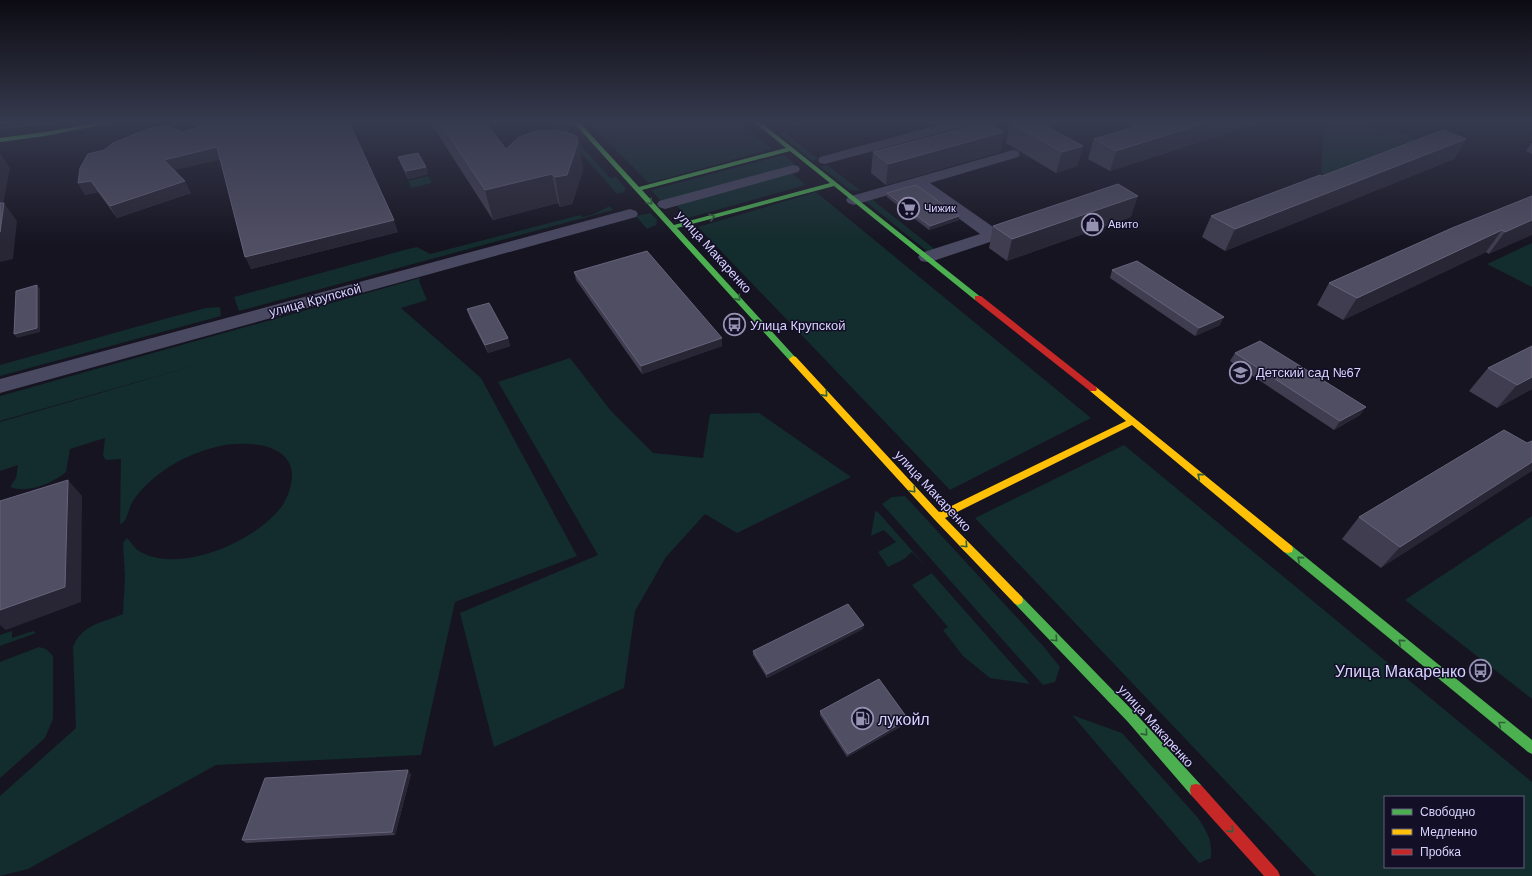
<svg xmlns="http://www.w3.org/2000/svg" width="1532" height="876" viewBox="0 0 1532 876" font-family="Arial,sans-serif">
<rect width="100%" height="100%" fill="#161421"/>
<g fill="#132c2d" fill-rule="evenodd">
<path d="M 554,122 L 560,122 L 610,178 L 616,177 L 626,189 L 624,192 L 617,194 Z"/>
<path d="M 588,122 L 740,122 L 772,149 L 649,183 Z"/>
<path d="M 1324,127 L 1364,127 L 1406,134 L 1420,144 L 1332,180 L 1321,173 Z"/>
<path d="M 784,132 L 818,159 L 812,161 L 780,134 Z"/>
<path d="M 784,155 L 796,165 L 661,201 L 651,190 Z"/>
<path d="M 827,165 L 861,191 L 850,190 L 821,167 Z"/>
<path d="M 792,173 L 806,185 L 688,218 L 676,205 Z"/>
<path d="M 428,176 L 432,183 L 411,188 L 408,181 Z"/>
<path d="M 816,192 L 1091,418 L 950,490 L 698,227 Z"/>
<path d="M 869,197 L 937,251 L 928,252 L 865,201 Z"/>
<path d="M 610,206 L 613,210 L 239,311 L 234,297 L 408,249 L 417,247 L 430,254 L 580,215 L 582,217 L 594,214 Z"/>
<path d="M 650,213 L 657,220 L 656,225 L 647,229 L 636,216 Z"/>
<path d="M 1532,243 L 1532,287 L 1487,264 Z"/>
<path d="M 420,278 L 419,281 L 427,300 L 401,308 L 481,378 L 577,556 L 455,602 L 421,755 L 216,765 L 28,869 L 0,876 L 0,796 L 76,728 L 73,647 C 82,624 102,623 123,614 L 125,577 L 123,543 L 127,538 C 131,542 135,549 139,551 C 180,576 260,540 284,503 C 289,494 292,484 292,474 C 290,442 244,441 220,446 C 189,453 159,469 138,494 C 136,496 134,499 133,501 C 128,508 128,522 120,524 L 121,459 L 106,460 L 103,456 L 105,438 L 70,449 L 66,472 C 53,483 28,494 10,487 L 16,478 L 18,465 L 0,471 L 0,422 L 207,362 L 0,421 L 0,396 Z"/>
<path d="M 220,307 L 221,316 L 0,376 L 0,365 L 168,318 L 206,308 Z"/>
<path d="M 570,358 L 611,411 L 653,453 L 703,458 L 710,414 L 759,413 L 851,477 L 737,533 L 705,514 L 666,557 L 635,611 L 624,688 L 494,747 L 460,613 L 598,555 L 498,382 Z"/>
<path d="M 1124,445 L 1532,782 L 1532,876 L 1316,876 L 975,518 ZM 1385,797 L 1523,797 L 1523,867 L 1385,867 Z"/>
<path d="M 905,496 L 1044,647 L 1060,667 L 1055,682 L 1043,685 L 882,504 L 892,497 Z"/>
<path d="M 877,511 C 929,569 978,627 1030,684 L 990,678 L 963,656 L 943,630 L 948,627 L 912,585 L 932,573 L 912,552 L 904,559 L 888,567 L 878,552 L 896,542 L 884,530 L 871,536 L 875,512 Z"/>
<path d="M 1532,516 L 1532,699 L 1405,600 Z"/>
<path d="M 12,631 L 12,638 L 33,631 L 36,633 L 0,646 L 0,635 Z"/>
<path d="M 39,647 L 46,649 L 53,656 L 53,719 L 45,738 L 0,778 L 0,662 Z"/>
<path d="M 1072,715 L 1122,733 L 1198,818 C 1208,833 1212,840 1211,858 L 1199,863 Z"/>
</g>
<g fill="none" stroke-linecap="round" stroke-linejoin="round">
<g fill="#4a4962" fill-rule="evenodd">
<path d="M 949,122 L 971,122 L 969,125 L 825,164 L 820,163 L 818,160 L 820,157 Z"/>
<path d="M 1013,150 L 1018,151 L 1020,154 L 1018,157 L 930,183 L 999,231 L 1001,235 L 999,239 L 933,261 L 927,262 L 921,261 L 918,257 L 921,253 L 980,234 L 916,187 L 854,205 L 848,203 L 846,200 L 848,197 Z"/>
<path d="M 793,165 L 798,166 L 800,169 L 798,172 L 665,209 L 659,207 L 657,204 L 659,201 Z"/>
<path d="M 630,209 L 636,211 L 638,214 L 636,217 L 0,393 L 0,379 Z"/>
</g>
<g fill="#4caf50" fill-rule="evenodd">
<path d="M 104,122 L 115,122 L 45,136 L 0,142 L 0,138 L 45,132 Z"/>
<path d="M 573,122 L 579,122 L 639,187 L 786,148 L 754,122 L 760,122 L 982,298 L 978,300 L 975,300 L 834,186 L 677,228 L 797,359 L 793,362 L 790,361 ZM 790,151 L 830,183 L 674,225 L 642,190 Z"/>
<path d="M 1288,545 L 1292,546 L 1532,740 L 1532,754 L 1528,752 L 1284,552 L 1283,549 L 1284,546 Z"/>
<path d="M 1018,595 L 1022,597 L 1136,714 L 1201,785 L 1202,790 L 1201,795 L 1196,796 L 1191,795 L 1128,722 L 1014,603 L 1013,600 L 1014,597 Z"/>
</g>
<path fill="#ffc107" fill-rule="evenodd" d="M 793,356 L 796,357 L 939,512 L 1126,421 L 1090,391 L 1089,389 L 1093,386 L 1096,387 L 1292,546 L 1293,549 L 1292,552 L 1288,553 L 1284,552 L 1132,425 L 945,518 L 1022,597 L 1023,600 L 1022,603 L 1018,605 L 1014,603 L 935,520 L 790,361 L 789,359 Z"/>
<g fill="#c62828" fill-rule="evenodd">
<path d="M 975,296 L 981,296 L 1096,387 L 1097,389 L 1096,391 L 1090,391 L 975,300 Z"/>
<path d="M 1196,784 L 1201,785 L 1278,871 L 1280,876 L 1264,876 L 1191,795 L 1190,790 L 1191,785 Z"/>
</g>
<path stroke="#43596b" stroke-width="1" d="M 0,128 L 63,122"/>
</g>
<g fill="#403d50">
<path d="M 430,122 L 485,122 L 506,149 L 578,142 L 583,170 L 572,204 L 560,207 L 558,203 L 493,220 Z"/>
<path d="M 793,122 L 809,122 L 797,125 Z"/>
<path d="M 1124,122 L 1262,122 L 1110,171 L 1088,159 L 1094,139 L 1132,127 Z"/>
<path d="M 213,123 L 398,232 L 251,269 L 220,159 L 174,170 L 191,193 L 117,218 L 98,192 L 85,195 L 78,183 L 182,132 Z"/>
<path d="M 1010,123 L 1083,146 L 1077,166 L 1056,173 L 1006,143 Z"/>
<path d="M 1004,132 L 1000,152 L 886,185 L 871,173 L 873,152 Z"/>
<path d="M 1466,139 L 1454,159 L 1225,251 L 1202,237 L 1211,216 L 1322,176 Z"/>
<path d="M 1531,143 L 1532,143 L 1532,154 L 1526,151 Z"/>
<path d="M 398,157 L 426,167 L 428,174 L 408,179 L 401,165 Z"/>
<path d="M 887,193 L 959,220 L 929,230 L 887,197 Z"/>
<path d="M 1532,196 L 1489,254 L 1486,252 L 1343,320 L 1317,305 L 1329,283 Z"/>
<path d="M 1131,217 L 1007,261 L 989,248 L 993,226 Z"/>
<path d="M 1112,270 L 1220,325 L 1195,336 L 1110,278 Z"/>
<path d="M 574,272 L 722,346 L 642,374 L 576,280 Z"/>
<path d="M 467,309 L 508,338 L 510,346 L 488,353 L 470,318 Z"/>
<path d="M 1235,353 L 1360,415 L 1334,430 L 1230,361 Z"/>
<path d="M 1488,368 L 1532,389 L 1497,408 L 1469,391 Z"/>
<path d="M 1527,443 L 1381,568 L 1342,539 L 1359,517 Z"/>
<path d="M 863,629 L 767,678 L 753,655 L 753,651 Z"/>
<path d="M 820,711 L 907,723 L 847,757 L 820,715 Z"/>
<path d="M 411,774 L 395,835 L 246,843 L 242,840 Z"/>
</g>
<g fill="#282635">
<path d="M 797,122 L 809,122 L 797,125 Z"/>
<path d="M 1208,122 L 1262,122 L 1110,171 L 1116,151 Z"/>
<path d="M 1004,132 L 1000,152 L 886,185 L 888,164 Z"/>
<path d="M 1466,139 L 1454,159 L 1225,251 L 1235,229 Z"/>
<path d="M 578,142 L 583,170 L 572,204 L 560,207 L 555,177 Z"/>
<path d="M 1083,146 L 1077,166 L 1056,173 L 1062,152 Z"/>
<path d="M 217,147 L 223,159 L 170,171 L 164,160 Z"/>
<path d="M 0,153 L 10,168 L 0,221 Z"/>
<path d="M 426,167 L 428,174 L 408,179 L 406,171 Z"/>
<path d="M 552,174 L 558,203 L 493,220 L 485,190 Z"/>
<path d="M 91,181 L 98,192 L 85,195 L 78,183 Z"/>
<path d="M 185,181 L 191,193 L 117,218 L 110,206 Z"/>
<path d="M 1138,196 L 1131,217 L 1007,261 L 1012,239 Z"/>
<path d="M 4,203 L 17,221 L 13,259 L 0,262 L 0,232 Z"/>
<path d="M 959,216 L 959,220 L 929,230 L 930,226 Z"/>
<path d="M 394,220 L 398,232 L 251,269 L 245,257 Z"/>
<path d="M 1532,220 L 1532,235 L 1489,254 L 1505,232 Z"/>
<path d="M 1502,230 L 1486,252 L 1343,320 L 1357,298 Z"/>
<path d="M 37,285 L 40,289 L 40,332 L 17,338 L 14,334 Z"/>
<path d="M 1224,317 L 1220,325 L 1195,336 L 1199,328 Z"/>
<path d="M 508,338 L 510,346 L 488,353 L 485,345 Z"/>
<path d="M 722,338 L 722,346 L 642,374 L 641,366 Z"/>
<path d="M 1532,377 L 1532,389 L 1497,408 L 1517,385 Z"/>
<path d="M 1366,407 L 1360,415 L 1334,430 L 1340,421 Z"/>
<path d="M 1532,462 L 1532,471 L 1381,568 L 1400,547 Z"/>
<path d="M 68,480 L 82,496 L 81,602 L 6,630 L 0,625 L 0,610 Z"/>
<path d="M 864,625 L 863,629 L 767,678 L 767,674 Z"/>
<path d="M 908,719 L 907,723 L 847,757 L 848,754 Z"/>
<path d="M 408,770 L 411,774 L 395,835 L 392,832 Z"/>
</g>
<g fill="#504e63" stroke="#66637b">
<path d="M 212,122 L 349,122 L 394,220 L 245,257 L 217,147 L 164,160 L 185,181 L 110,206 L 91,181 L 78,183 L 80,168 L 88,154 L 104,150 L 113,143 L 135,134 L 151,128 L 167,126 L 182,132 L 213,123 Z"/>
<path d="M 440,122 L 485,122 L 506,149 L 519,137 L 536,131 L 556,130 L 572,134 L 577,137 L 578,142 L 567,175 L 555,177 L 552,174 L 485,190 Z"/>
<path d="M 987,122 L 1004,132 L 888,164 L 873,152 Z"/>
<path d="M 1016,122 L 1039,122 L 1083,146 L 1062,152 L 1010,123 Z"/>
<path d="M 1150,122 L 1208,122 L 1116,151 L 1094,139 Z"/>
<path d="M 1443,130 L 1466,139 L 1235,229 L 1211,216 L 1320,175 L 1322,176 Z"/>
<path d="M 418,153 L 426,167 L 406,171 L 398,157 Z"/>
<path d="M 1118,184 L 1138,196 L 1012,239 L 993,226 Z"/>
<path d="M 916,185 L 959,216 L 930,226 L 887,193 Z"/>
<path d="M 1532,196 L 1532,220 L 1505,232 L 1502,230 L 1357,298 L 1329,283 L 1452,228 Z"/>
<path d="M 0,203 L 4,203 L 0,232 Z"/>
<path d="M 647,251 L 722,338 L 641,366 L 574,272 Z"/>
<path d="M 1137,261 L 1224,317 L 1199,328 L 1112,270 Z"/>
<path d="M 37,285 L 37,328 L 14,334 L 16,291 Z"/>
<path d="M 489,303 L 508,338 L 485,345 L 467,309 Z"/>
<path d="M 1260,341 L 1366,407 L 1340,421 L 1235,353 Z"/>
<path d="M 1532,346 L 1532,377 L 1517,385 L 1488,368 Z"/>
<path d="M 1504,430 L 1527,443 L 1532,441 L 1532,462 L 1400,547 L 1359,517 Z"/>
<path d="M 68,480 L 65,587 L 0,610 L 0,501 Z"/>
<path d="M 848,604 L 864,625 L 767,674 L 753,651 Z"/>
<path d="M 879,679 L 908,719 L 848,754 L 820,711 Z"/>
<path d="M 408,770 L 392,832 L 242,840 L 265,778 Z"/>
</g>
<defs><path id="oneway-chevron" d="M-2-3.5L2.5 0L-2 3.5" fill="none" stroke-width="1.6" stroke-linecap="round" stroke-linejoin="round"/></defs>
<g stroke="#305f3b">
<use href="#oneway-chevron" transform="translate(650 202) rotate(46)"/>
<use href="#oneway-chevron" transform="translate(712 217) rotate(-15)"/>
<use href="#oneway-chevron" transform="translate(738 298) rotate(48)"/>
<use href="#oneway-chevron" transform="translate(825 394) rotate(48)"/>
<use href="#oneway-chevron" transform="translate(1200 476) rotate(-140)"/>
<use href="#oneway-chevron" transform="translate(913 490) rotate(47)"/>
<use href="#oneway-chevron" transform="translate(965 545) rotate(46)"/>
<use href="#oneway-chevron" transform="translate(1300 559) rotate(-140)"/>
<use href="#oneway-chevron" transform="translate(1055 639) rotate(46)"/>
<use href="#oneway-chevron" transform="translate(1401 642) rotate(-140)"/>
<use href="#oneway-chevron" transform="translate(1501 724) rotate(-142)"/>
<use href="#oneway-chevron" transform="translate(1145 733) rotate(48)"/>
<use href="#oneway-chevron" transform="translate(1231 830) rotate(48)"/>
</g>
<linearGradient id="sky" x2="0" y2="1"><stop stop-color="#0c0b12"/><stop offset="0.5" stop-color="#363a4e"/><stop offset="1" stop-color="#363a4e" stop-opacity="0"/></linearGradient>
<rect width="1532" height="244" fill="url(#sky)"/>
<defs>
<symbol id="supermarket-ring" viewBox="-11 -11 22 22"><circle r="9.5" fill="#130f26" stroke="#9591b1" stroke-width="1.5"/><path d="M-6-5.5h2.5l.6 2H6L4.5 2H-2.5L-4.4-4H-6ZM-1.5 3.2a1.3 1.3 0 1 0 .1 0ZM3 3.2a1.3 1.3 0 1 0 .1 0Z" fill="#9591b1"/></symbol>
<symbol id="shop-ring" viewBox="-11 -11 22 22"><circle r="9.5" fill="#130f26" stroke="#9591b1" stroke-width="1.5"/><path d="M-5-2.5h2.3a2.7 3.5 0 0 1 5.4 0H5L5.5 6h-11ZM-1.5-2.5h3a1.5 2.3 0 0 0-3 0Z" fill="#9591b1"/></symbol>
<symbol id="bus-ring" viewBox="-11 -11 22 22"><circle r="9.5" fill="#130f26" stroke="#9591b1" stroke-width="1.5"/><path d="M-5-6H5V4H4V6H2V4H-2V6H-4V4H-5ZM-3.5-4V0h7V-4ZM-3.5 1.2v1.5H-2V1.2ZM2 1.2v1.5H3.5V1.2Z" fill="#9591b1"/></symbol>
<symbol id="school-ring" viewBox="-11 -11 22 22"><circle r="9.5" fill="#130f26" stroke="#9591b1" stroke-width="1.5"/><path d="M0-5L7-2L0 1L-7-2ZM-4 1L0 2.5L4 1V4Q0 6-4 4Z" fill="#9591b1"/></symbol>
<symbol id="fuel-ring" viewBox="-11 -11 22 22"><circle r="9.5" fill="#130f26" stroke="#9591b1" stroke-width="1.5"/><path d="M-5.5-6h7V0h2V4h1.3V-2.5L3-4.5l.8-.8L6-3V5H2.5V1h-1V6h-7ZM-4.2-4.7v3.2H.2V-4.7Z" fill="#9591b1"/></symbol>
</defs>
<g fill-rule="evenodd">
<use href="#supermarket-ring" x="896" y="196" width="25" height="25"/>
<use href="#shop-ring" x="1080" y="212" width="25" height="25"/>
<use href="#bus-ring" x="722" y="312" width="25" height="25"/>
<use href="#school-ring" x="1228" y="360" width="25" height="25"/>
<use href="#bus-ring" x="1468" y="658" width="25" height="25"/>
<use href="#fuel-ring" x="850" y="706" width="25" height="25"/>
</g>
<g text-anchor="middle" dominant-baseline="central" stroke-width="3" stroke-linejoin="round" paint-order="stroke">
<g font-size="11" fill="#d9d4ff" stroke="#130f26" text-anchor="start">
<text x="924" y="208">Чижик</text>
<text x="1108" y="224">Авито</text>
</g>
<g font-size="13" fill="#d9d4ff" stroke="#130f26">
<text transform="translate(714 252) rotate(48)">улица Макаренко</text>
<text transform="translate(315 300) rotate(-15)">улица Крупской</text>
<text transform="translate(933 491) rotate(47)">улица Макаренко</text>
<text transform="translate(1156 726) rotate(48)">улица Макаренко</text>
</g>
<g font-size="13" fill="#d9d4ff" stroke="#130f26" text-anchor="start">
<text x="750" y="325">Улица Крупской</text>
<text x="1256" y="372">Детский сад №67</text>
</g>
<g font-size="16" fill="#d9d4ff" stroke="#130f26" text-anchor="end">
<text x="1466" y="671">Улица Макаренко</text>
<text x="878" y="719" text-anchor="start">лукойл</text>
</g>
</g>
<rect x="1384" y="796" width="140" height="72" fill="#130f26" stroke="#625e7d"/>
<rect x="1392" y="809" width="20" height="6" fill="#4caf50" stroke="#625e7d"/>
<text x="1420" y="816" font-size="12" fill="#d9d4ff">Свободно</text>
<rect x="1392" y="829" width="20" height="6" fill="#ffc107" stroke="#625e7d"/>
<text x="1420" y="836" font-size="12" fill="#d9d4ff">Медленно</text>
<rect x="1392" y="849" width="20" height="6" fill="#c62828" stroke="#625e7d"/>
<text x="1420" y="856" font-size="12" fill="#d9d4ff">Пробка</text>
</svg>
